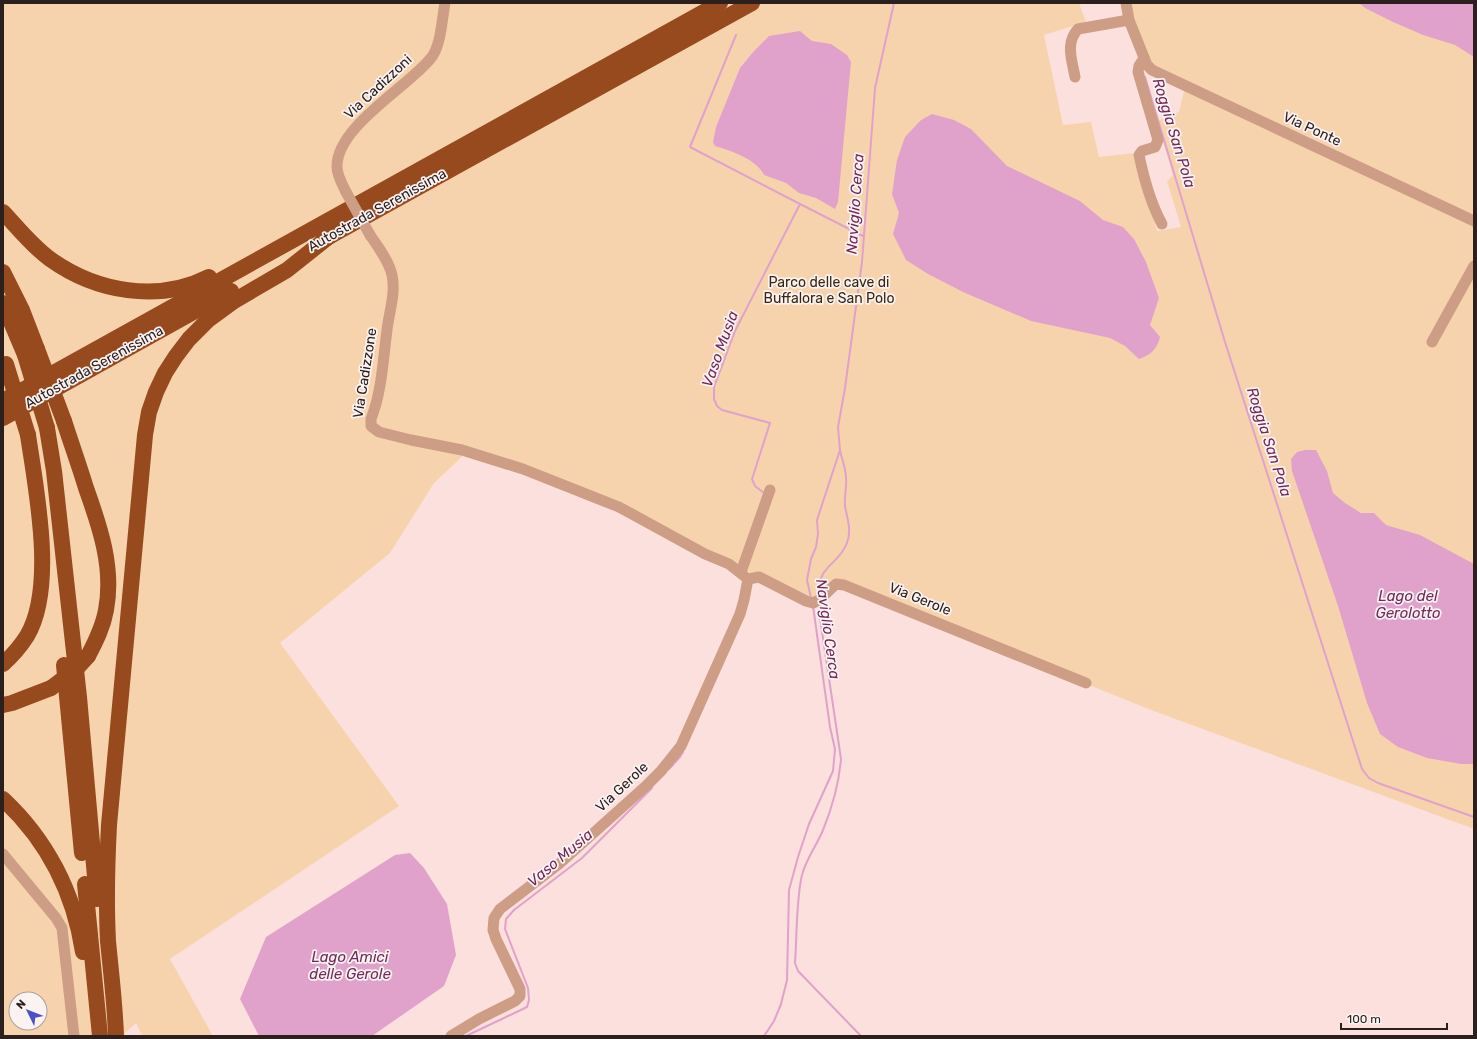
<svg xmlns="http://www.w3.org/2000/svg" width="1477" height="1039" viewBox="0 0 1477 1039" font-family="Rubik,sans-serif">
<rect width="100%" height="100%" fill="#fce0dd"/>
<path fill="#f7d3ad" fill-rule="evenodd" d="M 3,3 L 1079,3 L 1086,22 L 1044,35 L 1063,125 L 1091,122 L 1099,157 L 1135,153 L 1157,231 L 1181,227 L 1167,181 L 1173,175 L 1157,121 L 1179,112 L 1184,91 L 1145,71 L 1127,24 L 1124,3 L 1474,3 L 1474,829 L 1151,710 L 916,615 L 834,585 L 816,602 L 753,574 L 613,499 L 466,453 L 434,483 L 390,553 L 280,643 L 399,806 L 170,959 L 213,1036 L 142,1036 L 136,1023 L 122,1036 L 3,1036 ZM 16,999 L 40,999 L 40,1023 L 16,1023 Z"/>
<g fill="#e0a2ca">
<path d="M 1359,3 L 1474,3 L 1474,57 L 1455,45 L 1423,35 L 1393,22 L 1365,8 Z"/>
<path d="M 800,31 L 812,41 L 831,44 L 847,55 L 851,62 L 838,202 L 835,209 L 816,198 L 799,193 L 786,183 L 764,175 C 756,159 732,151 715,146 L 713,142 L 716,127 L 740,68 L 754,51 L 769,36 Z"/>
<path d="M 932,114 L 954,120 L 971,129 L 1007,166 L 1080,201 L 1103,220 L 1123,227 L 1134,239 L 1146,262 L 1159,298 L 1150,325 L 1160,337 C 1157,350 1150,355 1139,359 L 1125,346 L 1110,338 L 1031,321 L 963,292 L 928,274 L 906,260 L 893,234 L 899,213 L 892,194 L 897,160 L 905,137 L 921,120 Z"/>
<path d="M 1305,450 L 1316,450 L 1327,471 L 1333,493 L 1345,503 L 1361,513 L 1374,513 L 1386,525 L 1420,535 L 1474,564 L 1474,764 L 1461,764 L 1427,758 L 1398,747 L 1380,734 L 1367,703 L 1338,606 L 1292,471 L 1291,459 L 1297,452 Z"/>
<path d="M 410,853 L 424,868 L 447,904 L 456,955 L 444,986 L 372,1036 L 259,1036 L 240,999 L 266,937 L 395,855 Z"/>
</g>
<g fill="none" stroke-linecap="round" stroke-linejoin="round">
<g stroke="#e0a2ca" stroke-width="2">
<path d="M 736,35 L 690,147 L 800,204 L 735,331 L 714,387 L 714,399 L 717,406 L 722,410 L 770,423 L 752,479 L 755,486 L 764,493"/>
<path d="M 1145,77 L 1225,342 L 1362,769 L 1369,778 L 1378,783 L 1474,817"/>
<path d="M 800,204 L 863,236"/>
<path d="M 819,595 C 817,565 838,566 847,543 C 852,530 847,518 845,506 C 844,497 847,487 846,478 C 846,469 842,459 840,451"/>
<path d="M 811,598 L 807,580 L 811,559 L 816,547 L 818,534 L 817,520 L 840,450 L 838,427 L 845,388 L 862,262 L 875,88 L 894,3"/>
<path d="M 819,604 L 820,618 L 841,759 C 839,783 832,808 823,830 C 817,845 806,859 802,875 C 796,900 797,936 795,963 L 798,971 L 861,1036"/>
<path d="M 669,769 L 680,757 L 683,752"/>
<path d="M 466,1036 L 527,1007 L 529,1000 L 528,988 L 505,929 L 506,919 L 514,910 L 582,858 L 652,788"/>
<path d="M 764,1036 L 774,1021 L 781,1004 L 787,980 L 789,890 L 798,857 L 809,824 L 833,771 L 835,749 L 830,727 L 813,606"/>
</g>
<g stroke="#ce9d86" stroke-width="11">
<path d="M 1126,3 L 1129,20 L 1147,65 L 1152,70 L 1474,221"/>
<path d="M 1144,58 L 1139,66 L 1138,72 L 1158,140 L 1155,147 L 1142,151 L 1139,155 C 1144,179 1150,202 1162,224"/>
<path d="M 1075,77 C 1072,60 1065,43 1078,29 L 1129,20"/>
<path d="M 346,192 C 342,184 337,175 337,167 C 336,127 408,87 431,58 C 441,46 442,19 445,3"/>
<path d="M 370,235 C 378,247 389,261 392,275 C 396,293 389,312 387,330 C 383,360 382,391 371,419 L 371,426 L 379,432 L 411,440 L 462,450 L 523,469 L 619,507 L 705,554 L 729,564 L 748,579 L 744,600 L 740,614 L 681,746 L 661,771 L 647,785 L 559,864 L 500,909 L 494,918 L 493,930 L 496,939 L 520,989 L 520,996 L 515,1001 L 479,1019 L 451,1036"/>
<path d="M 1432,342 L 1474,266"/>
<path d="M 741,572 L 770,490"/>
<path d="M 748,579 L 759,577 L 806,601 L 813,603 L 819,600 L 836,584 L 844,585 L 1086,683"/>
<path d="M 3,854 L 56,918 L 62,928 L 74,1036"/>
</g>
<g stroke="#984a1f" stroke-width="16">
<path d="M 3,212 C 18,228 32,246 50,259 C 96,292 158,303 209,277"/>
<path d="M 323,240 L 752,3"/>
<path d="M 3,272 L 22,310 L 37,349"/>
<path d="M 3,303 L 25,355"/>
<path d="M 3,401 L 720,3"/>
<path d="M 3,418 L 231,291"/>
<path d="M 64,421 C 71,443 79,465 86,488 C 100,527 114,568 106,610 C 103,627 96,641 88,656"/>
<path d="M 47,428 L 54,471 L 79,697 L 97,899"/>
<path d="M 3,664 C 12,656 20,647 27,636 C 56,587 36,490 28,435"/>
<path d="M 64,665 L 82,853"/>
<path d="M 3,705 L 12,703 L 51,688"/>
<path d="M 3,799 C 47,840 74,893 83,952"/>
<path d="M 85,884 L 100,1036"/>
<path d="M 116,1036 C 115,1004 111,973 108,941 C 106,902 107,864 109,825 L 145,435 L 149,412 L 156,392 L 165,373 L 176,356 L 189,339 L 208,320 L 234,301 L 287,270 L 331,235"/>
</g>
<path stroke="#ce9d86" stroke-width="11" d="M 346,192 L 370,235"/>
<g stroke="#984a1f" stroke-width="16">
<path d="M 37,349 L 64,421"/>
<path d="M 25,355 L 47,428"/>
<path d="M 6,364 L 28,435"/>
<path d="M 51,688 L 76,669 L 88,656"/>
</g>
</g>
<g text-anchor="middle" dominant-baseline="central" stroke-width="3.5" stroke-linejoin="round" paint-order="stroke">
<g font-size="14" fill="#2c201e" stroke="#faf3f2">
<text transform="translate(378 87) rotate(-43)">Via Cadizzoni</text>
<text transform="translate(1312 129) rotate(25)">Via Ponte</text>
<text transform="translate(377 210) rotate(-29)">Autostrada Serenissima</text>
<text transform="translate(94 367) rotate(-29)">Autostrada Serenissima</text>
<text transform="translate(365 373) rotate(-81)">Via Cadizzone</text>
<text transform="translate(920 599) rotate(22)">Via Gerole</text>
<text transform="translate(622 787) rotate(-43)">Via Gerole</text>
</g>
<g font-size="14" fill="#3a260e" stroke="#faf3f2">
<text x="829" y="282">Parco delle cave di<tspan x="829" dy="16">Buffalora e San Polo</tspan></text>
</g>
<g font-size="15" font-style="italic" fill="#71295b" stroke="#faf3f2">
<text transform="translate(1174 133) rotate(73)">Roggia San Pola</text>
<text transform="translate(855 204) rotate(-86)">Naviglio Cerca</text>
<text transform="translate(720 349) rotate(-70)">Vaso Musia</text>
<text transform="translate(1269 442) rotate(72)">Roggia San Pola</text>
<text x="1408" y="596">Lago del<tspan x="1408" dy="17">Gerolotto</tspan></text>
<text transform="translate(828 629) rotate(82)">Naviglio Cerca</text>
<text transform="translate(560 858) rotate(-40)">Vaso Musia</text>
<text x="350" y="957">Lago Amici<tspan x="350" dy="17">delle Gerole</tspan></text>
</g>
</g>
<rect width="1477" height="1039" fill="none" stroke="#2c201e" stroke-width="8"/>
<g transform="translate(28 1011) rotate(313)"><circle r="19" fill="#faf3f2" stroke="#a89f9d"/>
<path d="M0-3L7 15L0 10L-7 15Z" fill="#4b51c7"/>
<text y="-6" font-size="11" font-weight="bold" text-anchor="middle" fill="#2c201e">N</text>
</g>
<path d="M1341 1023v6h106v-6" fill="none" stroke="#2c201e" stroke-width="2"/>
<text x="1347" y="1023" font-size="12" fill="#2c201e" stroke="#faf3f2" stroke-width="3" paint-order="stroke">100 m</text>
</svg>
